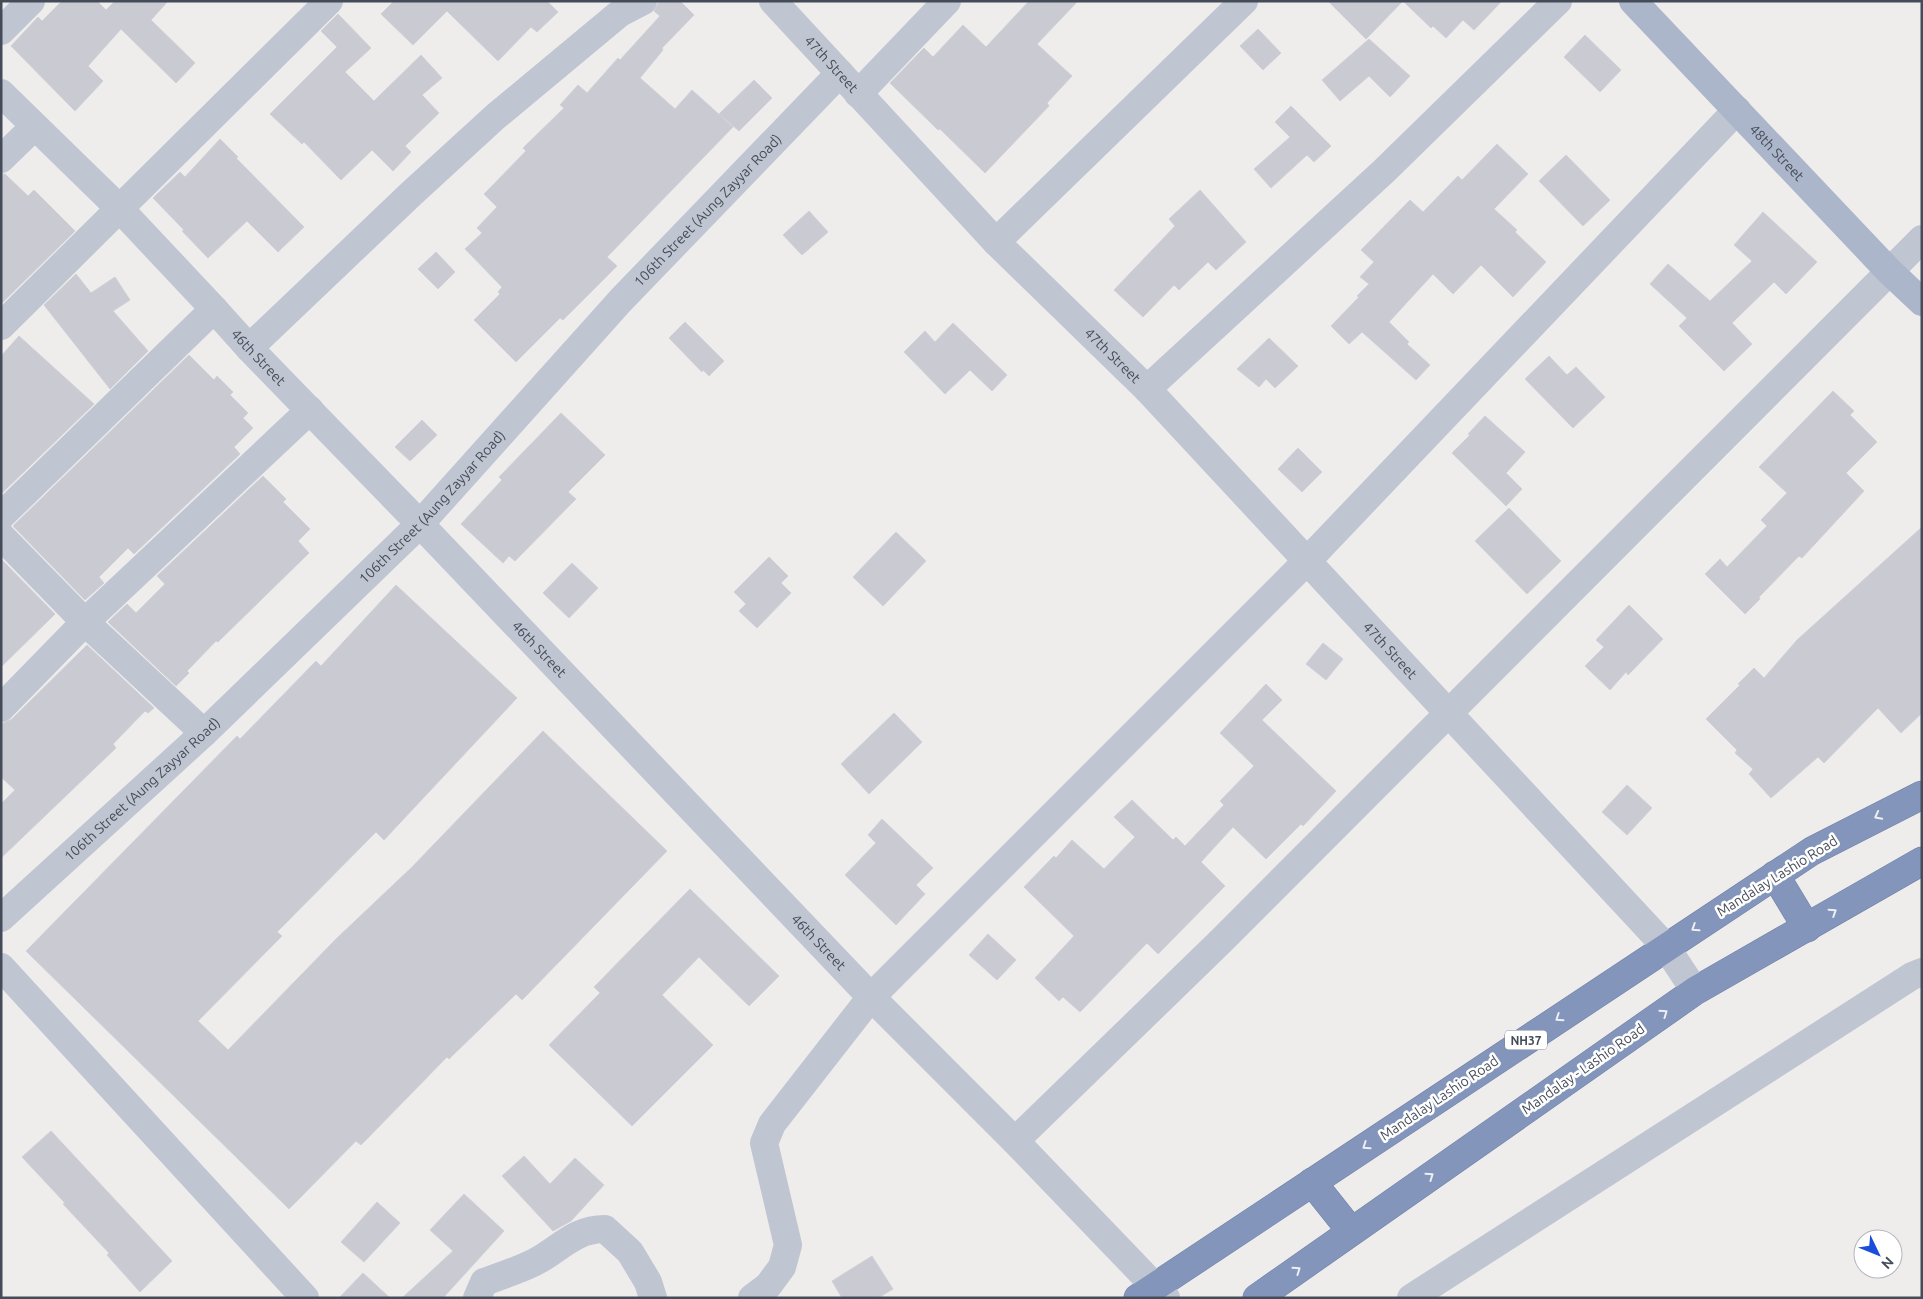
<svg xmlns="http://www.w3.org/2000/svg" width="1923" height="1299" viewBox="0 0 1923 1299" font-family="Ubuntu,sans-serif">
<rect width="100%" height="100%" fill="#efecec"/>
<g fill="#c9cad2" stroke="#d0d1d8">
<path d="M 62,1 L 97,1 L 106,10 L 115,1 L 168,1 L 151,20 L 195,63 L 176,83 L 121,29 L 88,66 L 103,81 L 75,111 L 11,46 L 38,17 L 42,21 Z"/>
<path d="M 394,1 L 547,1 L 558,12 L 537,32 L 531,27 L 498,61 L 447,11 L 413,45 L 381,14 Z"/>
<path d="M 659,1 L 680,1 L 694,15 L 662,48 L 663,50 L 640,78 L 675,109 L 692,90 L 733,127 L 607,257 L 617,266 L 563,320 L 560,318 L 516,362 L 474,320 L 500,294 L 498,292 L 502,287 L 465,249 L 482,233 L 477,228 L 497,207 L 484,194 L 526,151 L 523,148 L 564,108 L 560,105 L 578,85 L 587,93 L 618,58 L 620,60 L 660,16 L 654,11 Z"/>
<path d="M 1029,1 L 1078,1 L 1037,44 L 1072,76 L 1047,103 L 1049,106 L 985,173 L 940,129 L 938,130 L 890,83 L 924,48 L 933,57 L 963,25 L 986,47 Z"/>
<path d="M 1328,1 L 1502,1 L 1474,30 L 1463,20 L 1446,38 L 1433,26 L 1431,28 L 1403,1 L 1366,39 Z"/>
<path d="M 338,14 L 371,48 L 345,72 L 374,101 L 421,55 L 442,78 L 422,95 L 439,113 L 405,146 L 411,152 L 393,171 L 372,150 L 341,180 L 304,142 L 302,144 L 270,114 L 337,47 L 321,31 Z"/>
<path d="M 1258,29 L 1281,53 L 1263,70 L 1240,46 Z"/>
<path d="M 1585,35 L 1621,70 L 1600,92 L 1564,57 Z"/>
<path d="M 1369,39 L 1410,76 L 1390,97 L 1369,76 L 1340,101 L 1322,80 Z"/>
<path d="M 754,80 L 772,98 L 739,131 L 719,114 Z"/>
<path d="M 1291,106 L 1331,146 L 1314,162 L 1307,155 L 1271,188 L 1254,169 L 1290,137 L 1275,122 Z"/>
<path d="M 220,139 L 238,157 L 236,158 L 304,227 L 278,252 L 247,221 L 208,258 L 182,231 L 184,230 L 153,198 L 180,172 L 185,177 Z"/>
<path d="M 1497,144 L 1528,174 L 1494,209 L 1517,230 L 1515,232 L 1546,262 L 1513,297 L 1481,265 L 1453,294 L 1433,274 L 1389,322 L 1409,342 L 1407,344 L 1430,365 L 1416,380 L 1362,332 L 1349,344 L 1331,326 L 1359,297 L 1357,296 L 1369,284 L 1360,277 L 1374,262 L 1361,250 L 1410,200 L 1423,212 L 1458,176 L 1462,180 Z"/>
<path d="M 1566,155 L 1610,200 L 1583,226 L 1539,181 Z"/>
<path d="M 1,174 L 5,174 L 28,196 L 34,190 L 75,231 L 1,304 Z"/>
<path d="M 1200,190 L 1246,242 L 1216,270 L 1208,262 L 1179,290 L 1174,285 L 1143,317 L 1114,290 L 1175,226 L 1169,219 Z"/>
<path d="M 809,211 L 828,232 L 802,255 L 783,235 Z"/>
<path d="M 1763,212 L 1817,262 L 1786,294 L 1774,282 L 1732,323 L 1752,344 L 1724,371 L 1679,326 L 1687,318 L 1650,284 L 1668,264 L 1710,301 L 1752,261 L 1734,245 Z"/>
<path d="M 436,252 L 455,272 L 438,289 L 418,269 Z"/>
<path d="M 76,274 L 91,293 L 115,277 L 130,300 L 113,311 L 148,351 L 110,389 L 44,305 Z"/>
<path d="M 685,322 L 724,361 L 709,376 L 703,370 L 702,372 L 669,338 Z"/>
<path d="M 953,323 L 1007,375 L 992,391 L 970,370 L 945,394 L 904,352 L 925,331 L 935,342 Z"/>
<path d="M 19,336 L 94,404 L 1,494 L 1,356 Z"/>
<path d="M 1269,338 L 1298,366 L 1275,388 L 1266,379 L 1259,387 L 1237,369 Z"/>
<path d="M 189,355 L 214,380 L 217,376 L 233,392 L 230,395 L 248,413 L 243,418 L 253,428 L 234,447 L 240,454 L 134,554 L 128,548 L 99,577 L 104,583 L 85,600 L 13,526 Z"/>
<path d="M 1549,356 L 1567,375 L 1576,367 L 1605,397 L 1573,428 L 1525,379 Z"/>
<path d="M 1833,391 L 1854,411 L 1850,415 L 1877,442 L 1846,473 L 1864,491 L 1802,558 L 1799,556 L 1759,597 L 1760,599 L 1745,614 L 1705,574 L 1720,559 L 1727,567 L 1767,526 L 1761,520 L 1787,493 L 1759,467 Z"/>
<path d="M 561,413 L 605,455 L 568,492 L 576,499 L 515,561 L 509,556 L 503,563 L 461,524 L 502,480 L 499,477 Z"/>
<path d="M 1485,416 L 1525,452 L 1506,473 L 1522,489 L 1506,506 L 1452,453 L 1470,435 L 1468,434 Z"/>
<path d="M 422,420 L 437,435 L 410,461 L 395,447 Z"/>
<path d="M 1298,448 L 1322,472 L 1302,492 L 1278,469 Z"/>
<path d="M 263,476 L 286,499 L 283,502 L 310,529 L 298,541 L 309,553 L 218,642 L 216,641 L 187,671 L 189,673 L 176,686 L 108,622 L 127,604 L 136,613 L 165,584 L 157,576 Z"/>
<path d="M 1509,508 L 1561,561 L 1527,594 L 1475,541 Z"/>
<path d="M 1922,527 L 1922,713 L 1901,733 L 1878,708 L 1824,763 L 1818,757 L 1771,798 L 1749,774 L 1753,769 L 1735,753 L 1737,750 L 1706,719 L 1740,685 L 1738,684 L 1754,668 L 1764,678 L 1797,640 Z"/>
<path d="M 896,532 L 926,561 L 883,606 L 853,577 Z"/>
<path d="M 769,557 L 788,576 L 781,583 L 791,593 L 757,628 L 739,611 L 746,604 L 734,592 Z"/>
<path d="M 1,559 L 55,614 L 1,667 Z"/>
<path d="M 572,563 L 598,588 L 569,618 L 543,593 Z"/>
<path d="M 396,585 L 517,698 L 384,840 L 376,832 L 277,932 L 282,936 L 198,1021 L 228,1050 L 336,939 L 412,867 L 543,731 L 667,851 L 522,1000 L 516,994 L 449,1059 L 447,1057 L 361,1145 L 356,1141 L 289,1209 L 26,951 L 237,736 L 240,739 L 316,661 L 321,666 Z"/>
<path d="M 1629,605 L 1663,639 L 1628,675 L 1626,672 L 1610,690 L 1585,666 L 1604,647 L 1596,640 Z"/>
<path d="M 1323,643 L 1343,659 L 1326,680 L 1306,664 Z"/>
<path d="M 87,645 L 154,708 L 148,713 L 145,711 L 113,744 L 116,748 L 1,858 L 1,804 L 15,790 L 1,777 L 1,724 L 12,719 Z"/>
<path d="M 1266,684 L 1282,700 L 1262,720 L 1336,791 L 1303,826 L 1301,824 L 1266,859 L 1233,827 L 1201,862 L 1225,886 L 1158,954 L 1147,943 L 1080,1012 L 1063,997 L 1059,1001 L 1035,978 L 1074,936 L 1024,887 L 1054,856 L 1056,858 L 1072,840 L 1104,869 L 1135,837 L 1114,817 L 1132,800 L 1173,840 L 1176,837 L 1185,846 L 1224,805 L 1220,801 L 1254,766 L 1220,733 Z"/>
<path d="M 894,713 L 922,742 L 869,794 L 841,764 Z"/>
<path d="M 1627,785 L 1652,808 L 1627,835 L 1602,812 Z"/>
<path d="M 882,819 L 933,868 L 916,885 L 925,894 L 896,925 L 845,875 L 876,843 L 868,835 Z"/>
<path d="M 690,889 L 779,976 L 749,1006 L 699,957 L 662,995 L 713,1045 L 632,1126 L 549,1045 L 600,993 L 594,987 Z"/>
<path d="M 988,934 L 1016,960 L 997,980 L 969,955 Z"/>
<path d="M 51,1131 L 172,1261 L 140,1292 L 107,1255 L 109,1253 L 63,1204 L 65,1203 L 22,1157 Z"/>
<path d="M 524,1156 L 550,1184 L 575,1158 L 604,1185 L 571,1221 L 553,1231 L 502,1176 Z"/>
<path d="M 464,1194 L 504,1231 L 443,1298 L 402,1298 L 453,1251 L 430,1230 Z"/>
<path d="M 377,1202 L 400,1223 L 364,1262 L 341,1242 Z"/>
<path d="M 872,1256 L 893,1289 L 878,1298 L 842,1298 L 832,1281 Z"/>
<path d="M 363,1273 L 390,1298 L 339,1298 Z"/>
</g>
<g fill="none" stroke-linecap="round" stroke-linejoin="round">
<defs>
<g id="highway">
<path d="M 1775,875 L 1807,928"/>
<path d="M 1312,1182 L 1351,1231"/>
<path d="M 1138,1298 L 1812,851 L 1922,795"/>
<path d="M 1257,1298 L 1695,991 L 1922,861"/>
</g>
</defs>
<use href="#highway" stroke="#6f80a7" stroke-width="29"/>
<g stroke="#bfc5d1" stroke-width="28">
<path id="s1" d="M 773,1 L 996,242 L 1147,389 L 1666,947 L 1695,991"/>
<path d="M 1,31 L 31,1"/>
<path id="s2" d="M 1,93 L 120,209 L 214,309 L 249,348 L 420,524 L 871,997 L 1015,1141 L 1166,1298"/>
<path d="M 858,94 L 947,1"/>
<path d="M 1,159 L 34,127"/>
<path d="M 996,242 L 1244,1"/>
<path d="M 1,326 L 329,1"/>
<path d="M 249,348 L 412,193 L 495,117 L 620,13 L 643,1"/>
<path d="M 1147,389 L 1384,171 L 1558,1"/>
<path d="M 1,516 L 214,309"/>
<path d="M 1,536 L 85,622 L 204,733"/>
<path d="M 1,708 L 85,622 L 310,410"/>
<path id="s3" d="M 1,918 L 204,733 L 420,524 L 621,300 L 840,73"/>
<path d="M 1,967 L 305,1298"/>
<path d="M 1015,1141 L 1222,940 L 1922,239"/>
<path d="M 477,1298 L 484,1282 C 501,1276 519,1270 535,1262 C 560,1249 574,1229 605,1229 L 630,1252 L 648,1282 L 653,1298"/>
<path d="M 752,1298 L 768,1286 L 782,1267 L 788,1245 L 764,1143 L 772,1124 L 871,997 L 1308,560 L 1737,110"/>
<path d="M 1411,1298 L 1912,976 L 1922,972"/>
</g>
<path stroke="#abb6cb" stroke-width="28" id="s4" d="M 1633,1 L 1889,271 L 1922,302"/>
<use href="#highway" stroke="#8395bb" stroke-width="28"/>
</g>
<defs><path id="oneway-chevron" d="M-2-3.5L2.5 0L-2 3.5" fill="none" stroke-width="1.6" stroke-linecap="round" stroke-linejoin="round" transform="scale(1.25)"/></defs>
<g stroke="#eceff5">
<use href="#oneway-chevron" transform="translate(1878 816) rotate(152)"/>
<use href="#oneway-chevron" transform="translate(1833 912) rotate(-33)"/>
<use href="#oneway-chevron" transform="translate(1695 928) rotate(147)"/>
<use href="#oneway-chevron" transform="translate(1664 1013) rotate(-35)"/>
<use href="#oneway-chevron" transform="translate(1559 1018) rotate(146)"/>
<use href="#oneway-chevron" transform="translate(1366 1146) rotate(146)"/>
<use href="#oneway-chevron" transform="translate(1430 1176) rotate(-35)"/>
<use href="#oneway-chevron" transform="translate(1297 1270) rotate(-35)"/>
</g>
<g text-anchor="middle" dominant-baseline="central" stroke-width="5" stroke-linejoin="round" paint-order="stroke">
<rect fill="#fff" stroke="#7d828b" stroke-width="1" x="1505" y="1030.5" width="42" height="19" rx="4"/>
<g font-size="12" font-weight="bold" fill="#454c59">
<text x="1526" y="1040">NH37</text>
</g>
<g font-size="14" fill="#454c59" stroke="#fff">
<text stroke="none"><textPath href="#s1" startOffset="86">47th Street</textPath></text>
<text stroke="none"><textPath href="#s4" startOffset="209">48th Street</textPath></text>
<text stroke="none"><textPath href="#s3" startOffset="1001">106th Street (Aung Zayyar Road)</textPath></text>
<text stroke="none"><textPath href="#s1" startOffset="491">47th Street</textPath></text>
<text stroke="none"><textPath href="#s2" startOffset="369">46th Street</textPath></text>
<text stroke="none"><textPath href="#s3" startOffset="596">106th Street (Aung Zayyar Road)</textPath></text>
<text stroke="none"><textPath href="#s2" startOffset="774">46th Street</textPath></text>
<text stroke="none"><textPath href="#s1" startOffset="896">47th Street</textPath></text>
<text stroke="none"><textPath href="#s3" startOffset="191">106th Street (Aung Zayyar Road)</textPath></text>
<text transform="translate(1777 876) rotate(-32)">Mandalay Lashio Road</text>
<text stroke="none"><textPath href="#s2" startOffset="1179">46th Street</textPath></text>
<text transform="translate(1583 1069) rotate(-35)">Mandalay - Lashio Road</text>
<text transform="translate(1439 1098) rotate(-34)">Mandalay Lashio Road</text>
</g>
</g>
<rect width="1923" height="1299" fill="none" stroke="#454c59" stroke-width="5"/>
<g transform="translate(1878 1254) rotate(133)"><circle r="24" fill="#ffffff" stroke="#b5b7bd"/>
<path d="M0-4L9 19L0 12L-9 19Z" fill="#1a4eda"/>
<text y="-8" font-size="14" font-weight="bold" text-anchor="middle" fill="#454c59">N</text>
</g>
</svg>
